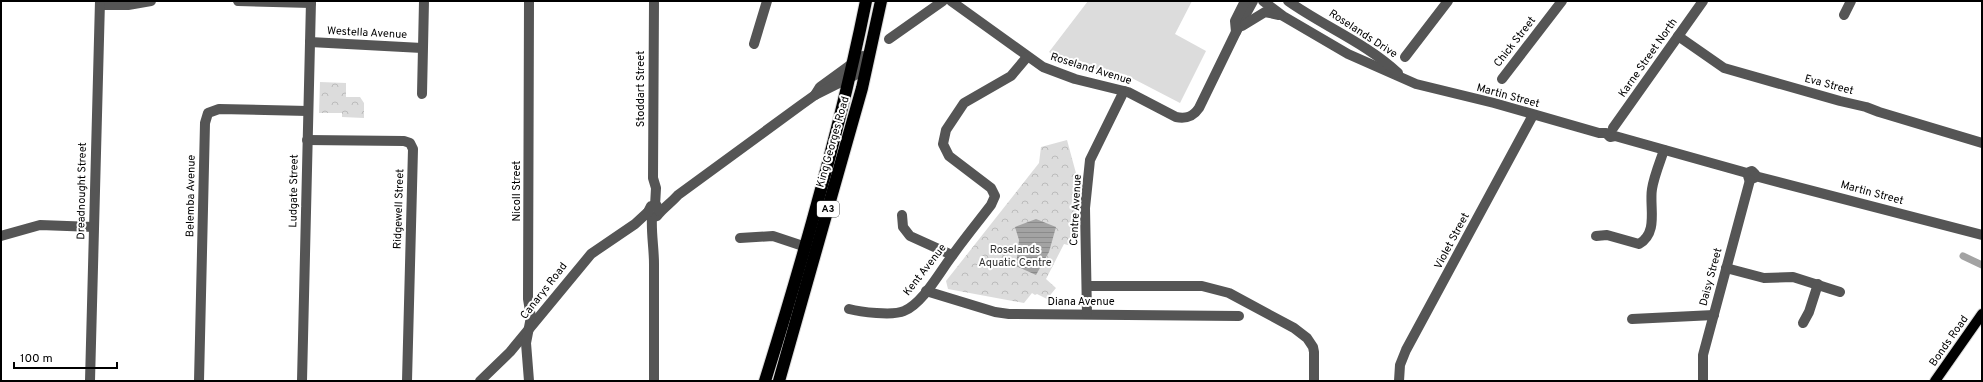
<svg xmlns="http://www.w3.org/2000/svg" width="1983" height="382" viewBox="0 0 1983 382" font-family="Overpass,sans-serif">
<defs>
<pattern id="forest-crowns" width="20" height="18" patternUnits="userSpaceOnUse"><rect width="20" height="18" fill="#dcdcdc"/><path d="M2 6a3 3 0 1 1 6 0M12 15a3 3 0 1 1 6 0" fill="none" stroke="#bbb"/></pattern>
<pattern id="water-rules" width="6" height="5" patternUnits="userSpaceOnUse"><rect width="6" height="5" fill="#a3a3a3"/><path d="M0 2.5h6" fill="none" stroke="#8b8b8b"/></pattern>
</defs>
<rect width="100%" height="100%" fill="#fff"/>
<path fill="#dcdcdc" d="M 1088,1 L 1192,1 L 1175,34 L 1206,51 L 1180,103 L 1126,75 L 1069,64 L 1049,52 Z"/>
<g fill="url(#forest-crowns)">
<path d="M 320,82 L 346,83 L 346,97 L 360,97 L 364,103 L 364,118 L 342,117 L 342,113 L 319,113 Z"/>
<path d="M 1067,140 L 1080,188 L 1074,190 L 1077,213 L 1079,213 L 1079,224 L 1076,224 L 1072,246 L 1064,244 L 1046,279 L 1056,288 L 1047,299 L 1037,294 L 1035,295 L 1032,293 L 1024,303 L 948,289 L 946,281 L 1039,163 L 1041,147 Z"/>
</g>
<path fill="url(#water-rules)" d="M 1036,219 L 1056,227 L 1049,252 L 1036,275 L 1016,266 L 1019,240 L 1015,227 Z"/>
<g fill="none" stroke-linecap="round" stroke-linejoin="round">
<path stroke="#a3a3a3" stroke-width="7" d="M 1963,256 L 1982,265"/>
<defs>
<path id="major" d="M 1935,381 L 1982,314"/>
<g id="highway">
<path d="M 765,381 C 804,256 840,130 866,1"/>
<path d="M 779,381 L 862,88 L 881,1"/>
</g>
</defs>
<use href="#major" stroke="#dbdbdb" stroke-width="12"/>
<use href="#highway" stroke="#dbdbdb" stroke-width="14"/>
<g stroke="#555" stroke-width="10">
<path d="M 238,1 L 311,3"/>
<path d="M 654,1 L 653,178 L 656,188 L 655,206"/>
<path d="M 951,1 L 1043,67 L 1075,79 L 1128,92 L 1176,117 C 1186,119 1193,117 1199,108 L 1236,32 L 1253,1"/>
<path d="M 1263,1 L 1283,16 L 1348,54 L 1416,84 L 1494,103 L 1599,133 L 1606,133 L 1610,137 L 1615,136 L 1747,173 L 1752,171 L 1755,174 L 1754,178 L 1749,179 L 1747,173"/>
<path d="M 1288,1 C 1323,26 1366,43 1398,73"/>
<path d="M 100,5 L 128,5 L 151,1"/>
<path d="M 1844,15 L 1851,1"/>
<path d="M 1242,26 L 1265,12 L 1279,15"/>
<path d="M 1236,32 L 1235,21 L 1245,1"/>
<path d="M 1678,36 L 1724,68 L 1840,101 L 1866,107 L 1879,112 L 1982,143"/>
<path d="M 889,39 L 943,1"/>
<path d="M 310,42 L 422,48"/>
<path d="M 754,44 L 767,1"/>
<path d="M 1405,57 L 1448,1"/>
<path d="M 1502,79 L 1562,1"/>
<path d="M 422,94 L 424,1"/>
<path d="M 815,95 L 820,87 L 853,63"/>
<path d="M 1613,128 L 1703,1"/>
<path d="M 307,140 L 404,141 L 410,143 L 413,149 L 407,381"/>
<path d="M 1755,176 L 1982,235"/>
<path d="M 648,212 L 652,217 L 657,216 C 663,208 671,203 678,195 L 801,105 L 815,95 L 855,75 L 860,68 L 863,56"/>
<path d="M 902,215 L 903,227 L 910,236 L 952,255"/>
<path d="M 652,217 C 651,233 654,248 654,264 L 654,381"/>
<path d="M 1,236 L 40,225 L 94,227"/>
<path d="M 1596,236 L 1607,235 L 1639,244 C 1659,232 1649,207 1652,189 C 1654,176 1660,162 1664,150"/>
<path d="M 740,238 L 773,236 L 806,247"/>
<path d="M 1726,268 L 1764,278 L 1793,277 L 1840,292"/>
<path d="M 1087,286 L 1202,286 L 1229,293 L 1294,328 L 1307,338 L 1313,347 L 1314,352 L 1314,381"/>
<path d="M 926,291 L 995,312 L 1009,314 L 1239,316"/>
<path d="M 849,309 C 860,312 893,316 904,311 C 923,303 939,273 952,256 C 964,239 978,222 991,205 L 995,196 L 991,188 L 949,156 L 943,144 L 946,130 L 964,103 L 1011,76 L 1027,57"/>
<path d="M 1087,314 L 1085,208 L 1090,160 L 1124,91"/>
<path d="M 1632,319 L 1714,315"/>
<path d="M 1803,323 L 1809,312 L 1818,284"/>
<path d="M 90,381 L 100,1"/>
<path d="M 199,381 L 205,123 L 208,113 L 219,109 L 308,111"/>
<path d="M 302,381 L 311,1"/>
<path d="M 480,381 L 510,352 L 591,254 L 635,224 L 648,212 L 651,206 L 657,206 L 659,211"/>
<path d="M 529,381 L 526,343 L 531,317 L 528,299 L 529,1"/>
<path d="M 1399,381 L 1400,365 L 1406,350 L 1533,115"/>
<path d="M 1703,381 L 1703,355 L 1750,180"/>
</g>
<use href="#major" stroke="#000" stroke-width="10"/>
<use href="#highway" stroke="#000" stroke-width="12"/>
</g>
<g text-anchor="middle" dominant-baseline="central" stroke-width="4" stroke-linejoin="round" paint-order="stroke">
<rect fill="#fff" stroke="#4c4c4c" stroke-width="1" x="817" y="201" width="22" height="16" rx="3"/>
<g font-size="10" font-weight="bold" fill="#000">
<text x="828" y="209">A3</text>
</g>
<g font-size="11" fill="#000" stroke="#fff">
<text transform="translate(367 33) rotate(3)">Westella Avenue</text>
<text transform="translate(1363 34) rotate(33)">Roselands Drive</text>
<text transform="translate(1515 42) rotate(-52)">Chick Street</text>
<text transform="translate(1648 58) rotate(-55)">Karne Street North</text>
<text transform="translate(1091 69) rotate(17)">Roseland Avenue</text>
<text transform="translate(1829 85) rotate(15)">Eva Street</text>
<text transform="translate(641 89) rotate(-90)">Stoddart Street</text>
<text transform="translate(1508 96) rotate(15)">Martin Street</text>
<text transform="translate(833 142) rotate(-74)">King Georges Road</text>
<text transform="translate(82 191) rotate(-89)">Dreadnought Street</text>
<text transform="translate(294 191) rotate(-89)">Ludgate Street</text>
<text transform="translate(517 191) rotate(-90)">Nicoll Street</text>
<text transform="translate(1872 193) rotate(15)">Martin Street</text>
<text transform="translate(191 196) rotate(-89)">Belemba Avenue</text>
<text transform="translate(399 209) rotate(-88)">Ridgewell Street</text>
<text transform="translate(1076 210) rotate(-87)">Centre Avenue</text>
<text transform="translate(1452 241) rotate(-62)">Violet Street</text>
<text transform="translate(925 270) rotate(-52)">Kent Avenue</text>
<text transform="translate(1711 277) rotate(-75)">Daisy Street</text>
<text transform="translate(544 291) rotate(-52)">Canarys Road</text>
<text x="1081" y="302">Diana Avenue</text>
<text transform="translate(1949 341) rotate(-55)">Bonds Road</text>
</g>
<g font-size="11" fill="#333" stroke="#fff">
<text x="1015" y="250">Roselands<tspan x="1015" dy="13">Aquatic Centre</tspan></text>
</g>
</g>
<rect width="1983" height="382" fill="none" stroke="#000000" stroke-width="4"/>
<path d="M14 362v6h103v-6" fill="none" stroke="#000000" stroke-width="2"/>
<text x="20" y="362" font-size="12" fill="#000000" stroke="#ffffff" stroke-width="3" paint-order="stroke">100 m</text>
</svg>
